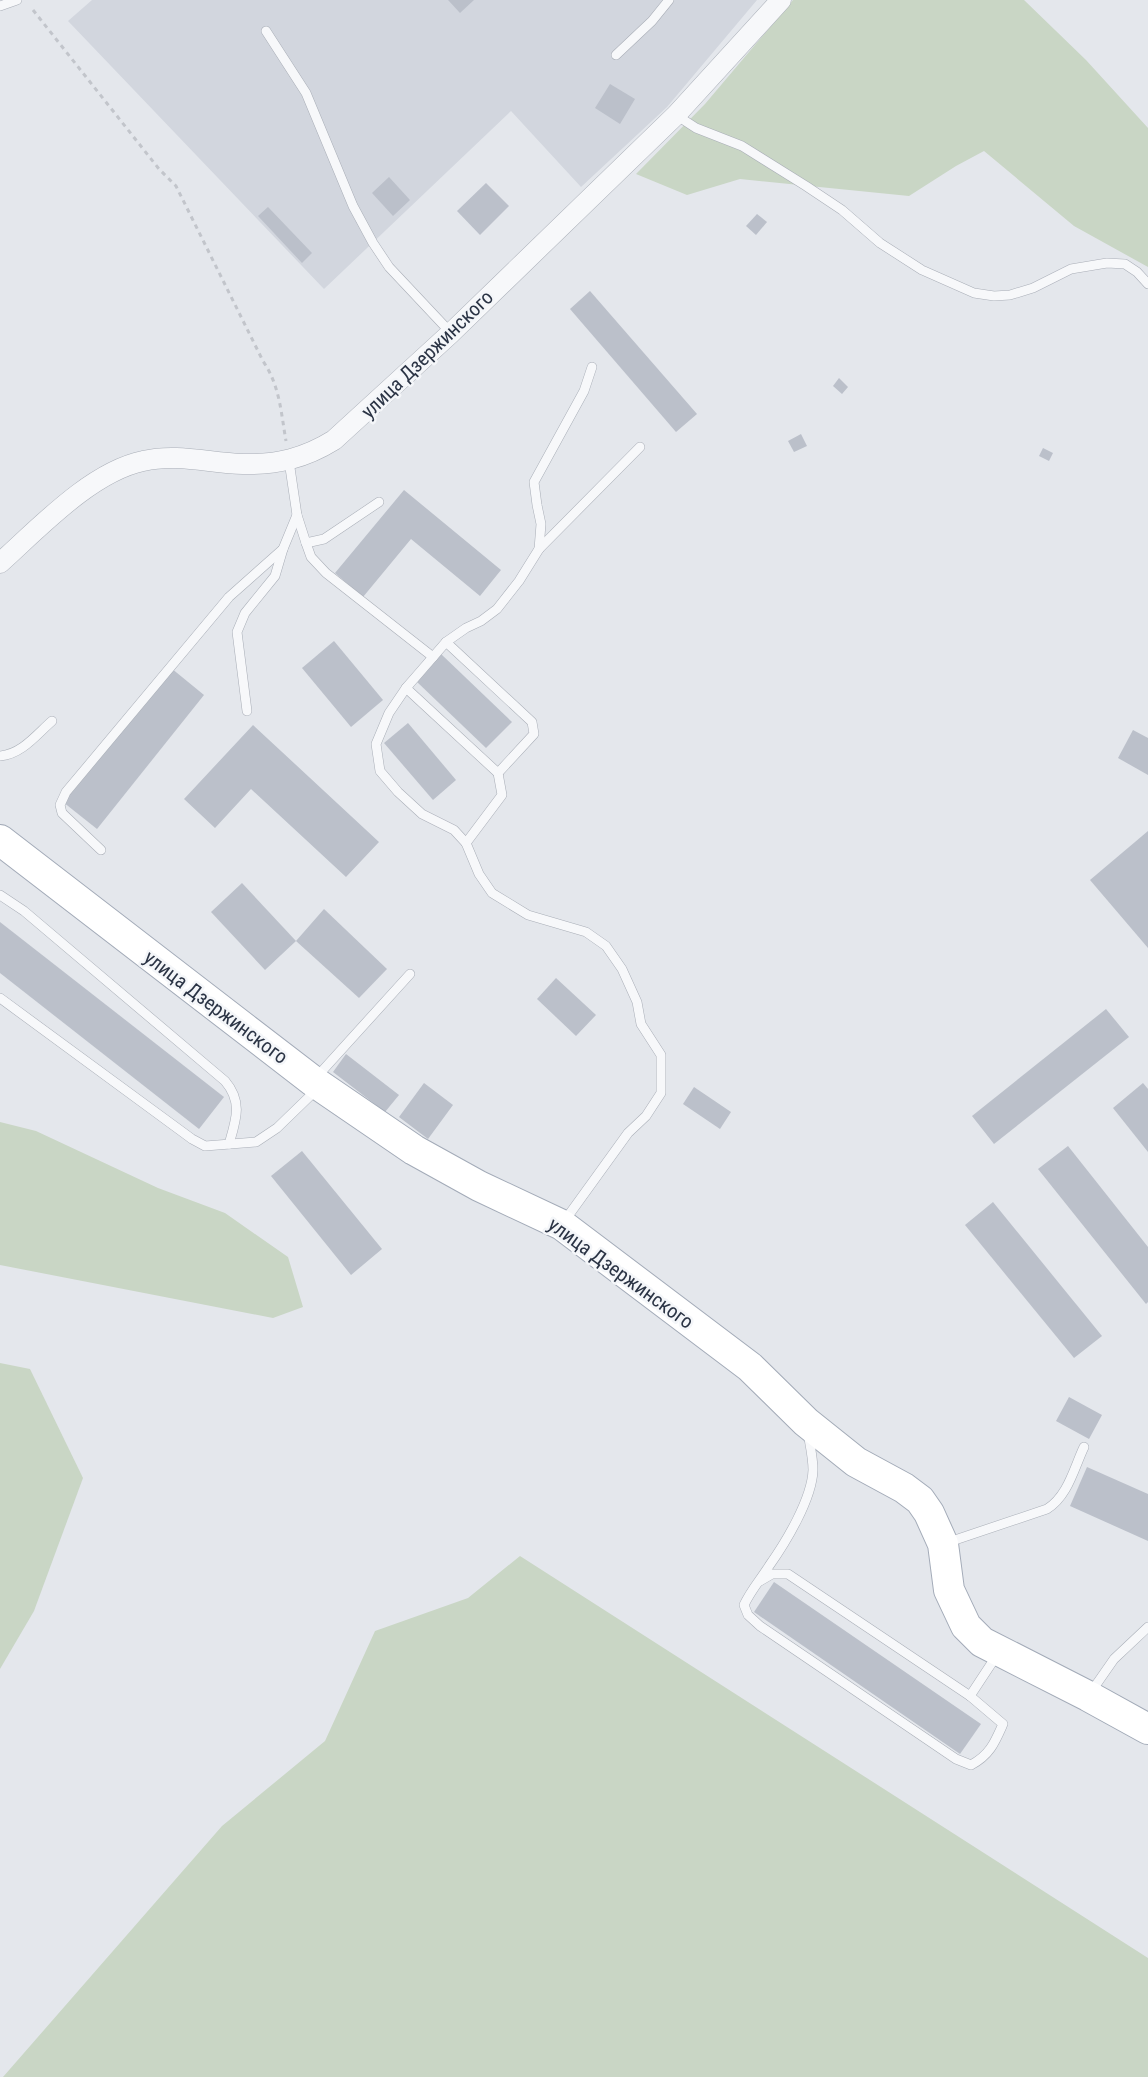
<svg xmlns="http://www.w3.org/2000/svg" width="1148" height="2077" viewBox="0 0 1148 2077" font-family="'Roboto Condensed',sans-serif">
<rect width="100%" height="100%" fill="#e4e7ec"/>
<path fill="#d2d6de" d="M 92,0 L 757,0 L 667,107 L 581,187 L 511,111 L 324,289 L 68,21 Z"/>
<g fill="#c9d6c5">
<path d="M 793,0 L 1024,0 L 1086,60 L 1148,128 L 1148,267 L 1074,226 L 984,151 L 956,166 L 909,196 L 740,179 L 687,195 L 636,174 L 705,104 Z"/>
<path d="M 0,1122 L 36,1131 L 158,1188 L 225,1213 L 288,1257 L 303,1307 L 273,1318 L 0,1265 Z"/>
<path d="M 0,1363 L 30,1369 L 83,1478 L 34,1611 L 0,1669 Z"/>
<path d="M 520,1556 L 1148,1958 L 1148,2077 L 3,2077 L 222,1826 L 325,1741 L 375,1631 L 468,1598 Z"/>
</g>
<g fill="#bbc0ca">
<path d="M 448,0 L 474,0 L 460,13 Z"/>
<path d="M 610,84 L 635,99 L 620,124 L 595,108 Z"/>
<path d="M 389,177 L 410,200 L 393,216 L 372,193 Z"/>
<path d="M 486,183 L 509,206 L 480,235 L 457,211 Z"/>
<path d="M 268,207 L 312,253 L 302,263 L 258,216 Z"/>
<path d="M 757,214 L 767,222 L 756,235 L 746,226 Z"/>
<path d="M 590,291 L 697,414 L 676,432 L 570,309 Z"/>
<path d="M 839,378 L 848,387 L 842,394 L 833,386 Z"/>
<path d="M 801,434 L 807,446 L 794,452 L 788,441 Z"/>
<path d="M 1043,448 L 1053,453 L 1049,461 L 1039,456 Z"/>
<path d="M 404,490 L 501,570 L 480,596 L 411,539 L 363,597 L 335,573 Z"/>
<path d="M 334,641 L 383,700 L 351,727 L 302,668 Z"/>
<path d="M 441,654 L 512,722 L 486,748 L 416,681 Z"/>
<path d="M 171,668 L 204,695 L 97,829 L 63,802 Z"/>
<path d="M 408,723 L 456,780 L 433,800 L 384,743 Z"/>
<path d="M 253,725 L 379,842 L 346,877 L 251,789 L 215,828 L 184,799 Z"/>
<path d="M 1133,730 L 1148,738 L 1148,775 L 1118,758 Z"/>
<path d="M 1148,831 L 1148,948 L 1090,880 Z"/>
<path d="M 242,883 L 296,941 L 265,970 L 211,912 Z"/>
<path d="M 324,909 L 387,969 L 359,998 L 296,941 Z"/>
<path d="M 0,922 L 224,1097 L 199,1129 L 0,973 Z"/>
<path d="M 556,978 L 596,1015 L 576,1036 L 537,999 Z"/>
<path d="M 1106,1009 L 1129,1037 L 994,1144 L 972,1116 Z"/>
<path d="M 346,1054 L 399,1095 L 385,1112 L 333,1072 Z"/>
<path d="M 424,1083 L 453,1105 L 428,1139 L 399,1117 Z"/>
<path d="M 1143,1083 L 1148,1089 L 1148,1152 L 1113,1108 Z"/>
<path d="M 694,1087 L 731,1112 L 720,1129 L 683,1104 Z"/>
<path d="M 1068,1146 L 1148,1247 L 1148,1302 L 1146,1304 L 1038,1169 Z"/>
<path d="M 302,1151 L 382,1249 L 351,1275 L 271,1176 Z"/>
<path d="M 993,1202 L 1102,1336 L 1074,1358 L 965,1225 Z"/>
<path d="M 1069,1397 L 1102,1415 L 1089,1439 L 1056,1421 Z"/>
<path d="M 1087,1467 L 1148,1494 L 1148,1541 L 1070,1506 Z"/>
<path d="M 774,1582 L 981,1724 L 960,1754 L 754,1612 Z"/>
</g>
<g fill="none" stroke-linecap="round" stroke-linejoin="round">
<defs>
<g id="service">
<path d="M 0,6 L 17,0"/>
<path d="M 266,31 L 306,93 L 353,206 L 373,243 L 389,267 L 451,333"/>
<path d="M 616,55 L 652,21 L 669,0"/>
<path d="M 676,115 L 696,128 L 742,146 L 806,186 L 842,210 L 880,243 L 922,270 L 974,293 L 994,296 L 1010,295 L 1033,288 L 1071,269 L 1107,263 L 1125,264 L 1137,272 L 1148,284"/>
<path d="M 289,461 L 297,515 L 306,543 L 311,557 L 326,573 L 433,657"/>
<path d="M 306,543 L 324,539 L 379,502"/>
<path d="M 539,549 L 640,447"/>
<path d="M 446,642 L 532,722 L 534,734 L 498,773"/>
<path d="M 406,688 L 498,773 L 502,795 L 466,843"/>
<path d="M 247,711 L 237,632 L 245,613 L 275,576 L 283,549 L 297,515"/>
<path d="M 0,756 C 22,754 36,735 52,721"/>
<path d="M 101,850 L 62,813 L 60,805 L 66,792 L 229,597 L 283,549"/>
<path d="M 0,895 L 24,911 L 225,1081 C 243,1102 236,1120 229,1144"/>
<path d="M 0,998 L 192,1139 L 205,1146 L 256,1142 L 277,1128 L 310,1096 L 313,1081 L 410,974"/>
<path d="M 563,1223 L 628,1133 L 646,1116 L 661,1093 L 661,1055 L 641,1024 L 637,1002 L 622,969 L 606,946 L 586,932 L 528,915 L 492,893 L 479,874 L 466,843 L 454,830 L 422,814 L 398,792 L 380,771 L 376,744 L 389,713 L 406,688 L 446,642 L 466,628 L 481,621 L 497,609 L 519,581 L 539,549 L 541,524 L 537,505 L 534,482 L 584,391 L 592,367"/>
<path d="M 808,1433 C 810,1445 813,1458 813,1470 C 812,1499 786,1542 769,1566 C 761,1579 751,1590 744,1605 L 748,1615 L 760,1626 L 956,1759 L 971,1765 C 990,1755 995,1742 1003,1724 L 970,1696"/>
<path d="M 946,1543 L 1047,1509 C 1068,1496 1074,1468 1084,1447"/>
<path d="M 760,1581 L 772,1574 L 788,1574 L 970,1696 L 997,1655"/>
<path d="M 1091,1692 L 1114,1659 L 1148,1627"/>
</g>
<path id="minor" d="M 0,563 C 39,528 91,472 143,461 C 177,453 209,463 243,464 C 277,465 305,458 334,440 L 451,333 L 676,115 L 781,0"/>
<path id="primary" d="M 0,840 L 313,1081 L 414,1150 L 479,1186 L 562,1225 L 750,1367 L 806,1422 L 856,1462 L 904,1488 L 920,1500 L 929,1513 L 943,1544 L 949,1590 L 966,1626 L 982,1642 L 1088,1696 L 1148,1729"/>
</defs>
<use href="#service" stroke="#a9aeb7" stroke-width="10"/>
<use href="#minor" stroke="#a9aeb7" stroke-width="21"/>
<use href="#primary" stroke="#a3abb8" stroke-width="32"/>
<path stroke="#c2c5cb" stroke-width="3" stroke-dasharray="4.5 4.5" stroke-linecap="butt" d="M 33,10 L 159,169 L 176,186 L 263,361 C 280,386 281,413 286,441"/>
<use href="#service" stroke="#f7f8fa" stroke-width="9"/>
<use href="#minor" stroke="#f7f8fa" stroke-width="20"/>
<use href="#primary" stroke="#fff" stroke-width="30"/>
</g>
<g text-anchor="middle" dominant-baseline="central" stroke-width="5" stroke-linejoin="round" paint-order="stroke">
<g font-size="20" fill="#2b3445" stroke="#f4f6f9">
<text transform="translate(427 354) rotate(-44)">улица Дзержинского</text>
<text transform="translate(216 1007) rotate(37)">улица Дзержинского</text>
<text transform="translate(621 1273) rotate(36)">улица Дзержинского</text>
</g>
</g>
</svg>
